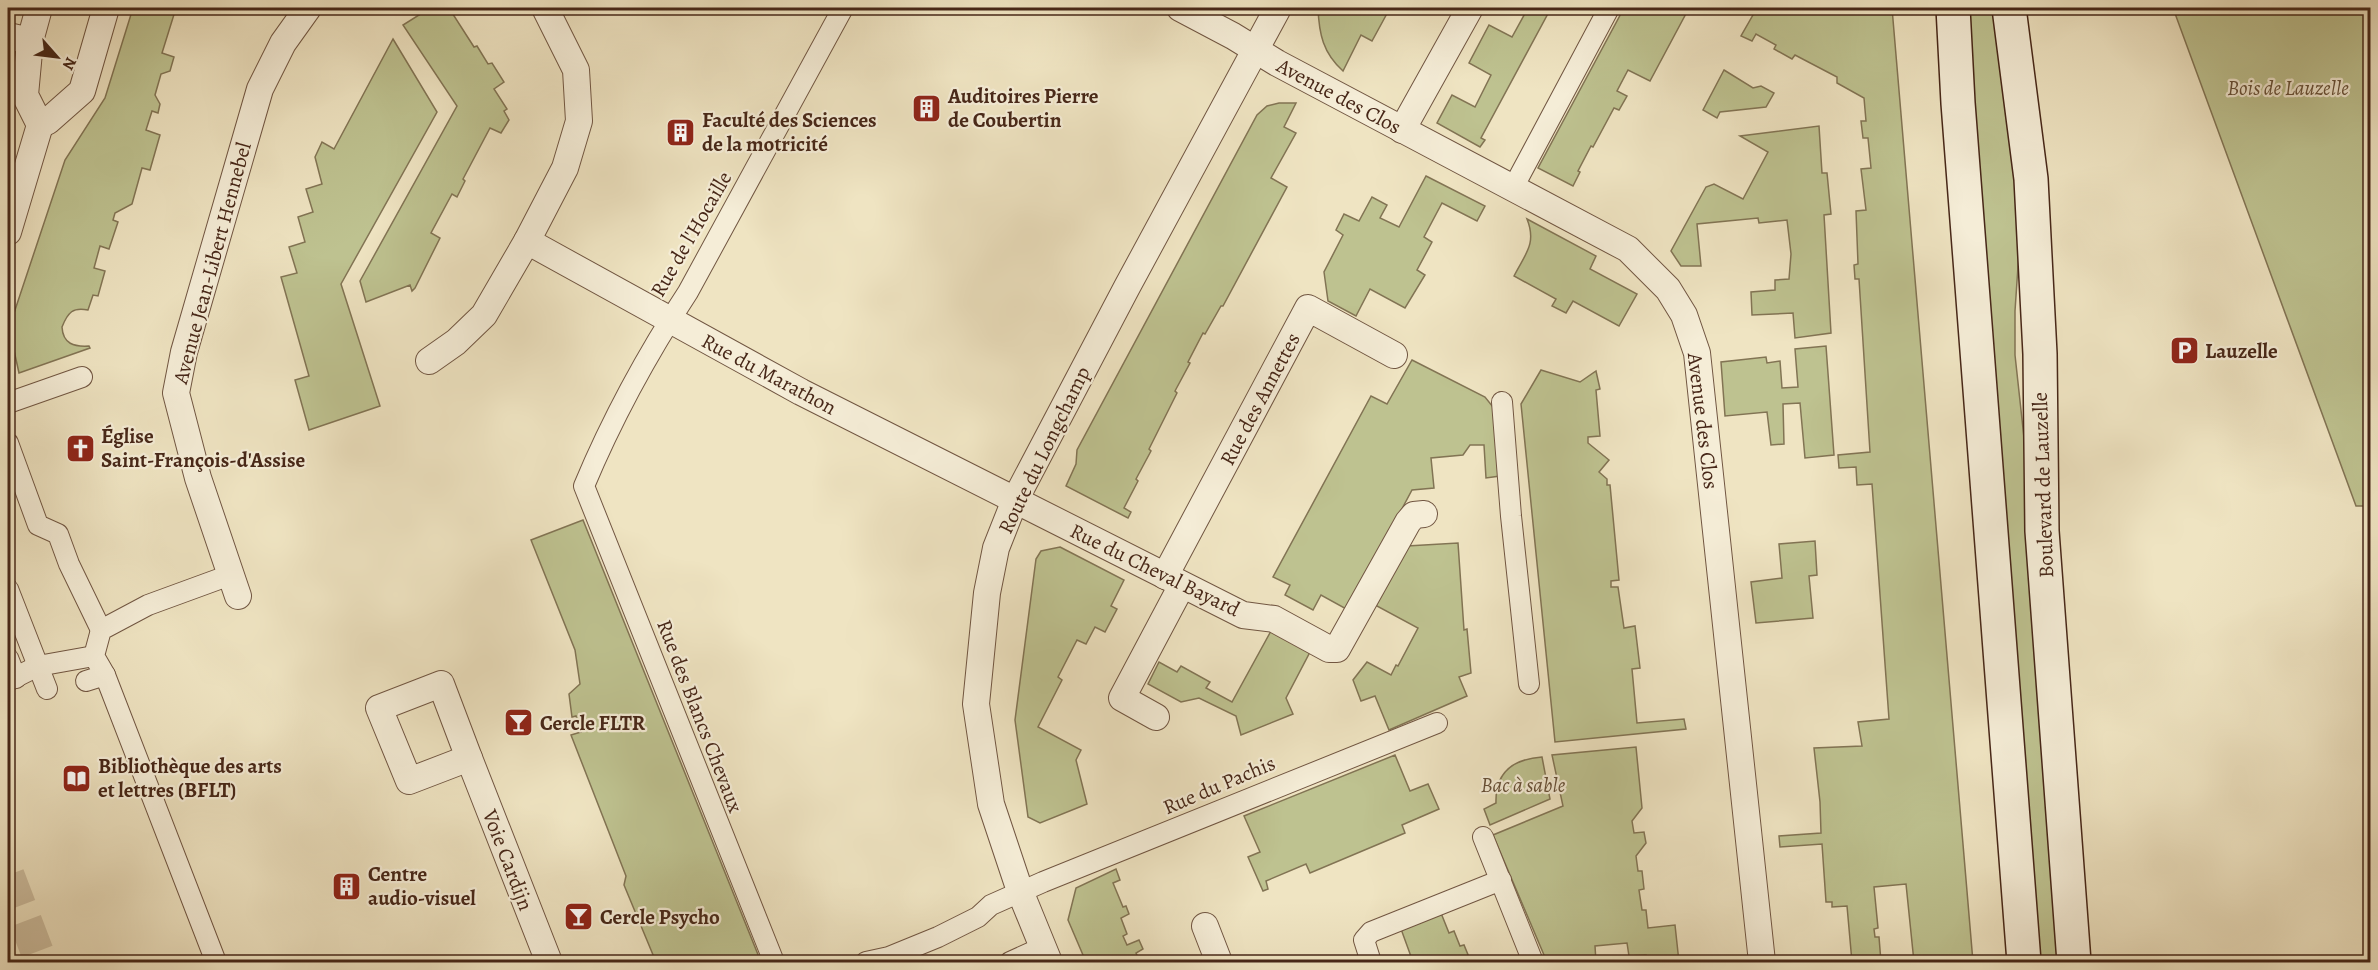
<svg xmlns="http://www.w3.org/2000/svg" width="2378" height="970" viewBox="0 0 2378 970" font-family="Alegreya,serif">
<rect width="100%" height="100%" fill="#efe4c2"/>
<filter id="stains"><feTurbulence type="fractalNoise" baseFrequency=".00333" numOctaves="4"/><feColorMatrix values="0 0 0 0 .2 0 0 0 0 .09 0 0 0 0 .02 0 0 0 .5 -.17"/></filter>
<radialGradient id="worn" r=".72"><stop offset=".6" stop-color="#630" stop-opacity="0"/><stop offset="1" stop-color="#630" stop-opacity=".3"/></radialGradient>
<g fill="#bec290" stroke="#827454" stroke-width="1.5">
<path d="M 133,8 L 176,8 L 162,53 L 174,57 L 170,71 L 161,74 L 155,95 L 160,104 L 158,113 L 152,111 L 146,130 L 160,135 L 150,170 L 142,168 L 132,204 L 115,213 L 113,220 L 118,222 L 109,249 L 100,246 L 94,268 L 105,271 L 98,296 L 93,295 L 88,310 C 73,307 68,312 62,327 C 63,344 74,347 89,346 L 90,348 L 19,373 L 9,328 L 65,160 L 105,98 Z"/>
<path d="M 430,8 L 449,8 L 474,47 L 477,46 L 488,64 L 492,63 L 504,82 L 494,89 L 507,109 L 504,111 L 509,120 L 501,133 L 490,128 L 463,179 L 465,181 L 457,197 L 452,194 L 431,233 L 440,238 L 415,288 L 412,291 L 410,285 L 366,302 L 360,281 L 457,106 L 403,25 Z"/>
<path d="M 1318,8 L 1390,8 L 1372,41 L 1361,35 L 1343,71 C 1323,53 1319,34 1318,8 Z"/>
<path d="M 1528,8 L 1551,8 L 1481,138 L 1485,140 L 1480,147 L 1437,123 L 1452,95 L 1475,107 L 1491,75 L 1469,63 L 1489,25 L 1512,37 Z"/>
<path d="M 1624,8 L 1689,8 L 1650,81 L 1628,70 L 1617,91 L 1627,96 L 1619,110 L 1614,108 L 1593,147 L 1591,146 L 1578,171 L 1580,172 L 1573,186 L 1538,168 Z"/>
<path d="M 1757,8 L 1892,8 L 1973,962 L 1914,962 L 1906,884 L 1874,887 L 1878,928 L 1874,929 L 1875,937 L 1879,937 L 1881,962 L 1852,962 L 1847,906 L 1832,907 L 1832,902 L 1826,902 L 1822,844 L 1780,847 L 1779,836 L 1821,833 L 1820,802 L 1814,748 L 1862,746 L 1858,722 L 1889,719 L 1872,484 L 1857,485 L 1856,467 L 1839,468 L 1838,455 L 1870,452 L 1859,279 L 1855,279 L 1854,265 L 1858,264 L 1856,211 L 1866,210 L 1861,169 L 1871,168 L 1868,138 L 1863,138 L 1861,121 L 1866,121 L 1864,98 L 1837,83 L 1837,77 L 1795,55 L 1792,59 L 1774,49 L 1776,45 L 1756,34 L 1752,41 L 1741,36 Z"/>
<path d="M 1964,8 L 1999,8 L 2022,207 L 2015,311 L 2015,355 L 2025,447 L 2064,962 L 2034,962 Z"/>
<path d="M 2173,8 L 2370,8 L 2370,506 L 2356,506 Z"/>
<path d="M 393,39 L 437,112 L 341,284 L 380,406 L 309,430 L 295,380 L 309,376 L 281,277 L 297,273 L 289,247 L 305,242 L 298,217 L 313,212 L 306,189 L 322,184 L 315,157 L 322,142 L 334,149 Z"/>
<path d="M 8,50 L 15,51 L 14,85 L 8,123 Z"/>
<path d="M 1724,70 L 1753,88 L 1761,86 L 1774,93 L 1766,107 L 1720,112 L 1717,118 L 1703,110 Z"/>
<path d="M 1279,103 L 1296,103 L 1284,127 L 1296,133 L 1271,178 L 1287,187 L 1223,306 L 1221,306 L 1205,334 L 1203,333 L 1188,362 L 1190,363 L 1175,391 L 1177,393 L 1149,449 L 1151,451 L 1136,479 L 1138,481 L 1124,508 L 1131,512 L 1128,518 L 1066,486 L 1076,464 L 1077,450 L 1257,115 L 1267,106 Z"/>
<path d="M 1819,126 L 1822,173 L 1827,173 L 1831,214 L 1824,215 L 1831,333 L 1795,338 L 1793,313 L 1752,315 L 1751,292 L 1775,290 L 1775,280 L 1789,279 L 1791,254 L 1787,220 L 1759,223 L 1758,218 L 1697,224 L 1701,266 L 1681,266 L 1671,251 L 1706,187 L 1714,184 L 1743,199 L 1768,152 L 1740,136 Z"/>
<path d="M 1426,176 L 1485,206 L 1477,221 L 1442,203 L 1424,237 L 1432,242 L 1417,270 L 1425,275 L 1405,308 L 1370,289 L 1356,316 L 1328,301 L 1324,272 L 1343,235 L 1336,230 L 1344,214 L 1359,221 L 1372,197 L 1387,205 L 1380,218 L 1399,227 Z"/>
<path d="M 1527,219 L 1596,256 L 1590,269 L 1637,294 L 1619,326 L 1573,301 L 1566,313 L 1552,306 L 1556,299 L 1514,276 C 1525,254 1537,244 1527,219 Z"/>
<path d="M 1826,346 L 1834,455 L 1805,458 L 1800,403 L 1783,404 L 1784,444 L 1771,445 L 1767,412 L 1725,416 L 1721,362 L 1766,357 L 1767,363 L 1780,361 L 1782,388 L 1798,387 L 1795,349 Z"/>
<path d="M 1412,360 L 1485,397 L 1493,407 L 1500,476 L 1486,478 L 1484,445 L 1470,445 L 1463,455 L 1431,458 L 1434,488 L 1412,490 L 1348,610 L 1321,595 L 1313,610 L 1285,595 L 1290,585 L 1273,577 L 1371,396 L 1387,404 Z"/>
<path d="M 1541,370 L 1580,382 L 1596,371 L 1600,389 L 1596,390 L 1600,436 L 1588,437 L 1588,443 L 1609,460 L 1599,472 L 1607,479 L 1607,485 L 1610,485 L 1619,580 L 1611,581 L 1611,587 L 1618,587 L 1624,628 L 1635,626 L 1640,668 L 1632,669 L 1637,723 L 1684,719 L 1686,729 L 1555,742 L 1521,404 Z"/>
<path d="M 583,520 L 761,962 L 656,962 L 624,885 L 626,876 L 571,735 L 581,732 L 576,716 L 572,717 L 569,694 L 580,684 L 575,650 L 531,540 Z"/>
<path d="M 1815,541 L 1817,575 L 1809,576 L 1813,618 L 1756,623 L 1751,582 L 1782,578 L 1779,544 Z"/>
<path d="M 1458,543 L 1464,630 L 1467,629 L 1471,673 L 1459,677 L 1467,696 L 1389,730 L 1375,696 L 1361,701 L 1353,680 L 1367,662 L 1391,675 L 1396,665 L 1398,666 L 1418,628 L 1375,605 L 1407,546 Z"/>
<path d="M 1060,547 L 1124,580 L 1111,606 L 1117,609 L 1105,632 L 1095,627 L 1086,644 L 1077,640 L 1058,677 L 1062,680 L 1038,727 L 1081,750 L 1076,760 L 1087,804 L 1040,823 L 1028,817 L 1015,720 L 1036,559 L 1041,551 Z"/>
<path d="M 1271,631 L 1310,652 L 1286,698 L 1293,714 L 1241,735 L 1236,716 L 1199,698 L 1181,702 L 1148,684 L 1159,662 L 1177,672 L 1181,666 L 1210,682 L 1206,688 L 1232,702 Z"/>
<path d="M 1636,747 L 1642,808 L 1632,821 L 1634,833 L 1644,832 L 1646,843 L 1636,856 L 1638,871 L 1642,871 L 1644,889 L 1639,890 L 1642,910 L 1646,910 L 1648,928 L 1675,925 L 1679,962 L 1647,962 L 1646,955 L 1629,956 L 1627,943 L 1595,946 L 1596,962 L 1547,962 L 1493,835 L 1563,806 L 1552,755 Z"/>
<path d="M 1395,755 L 1410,791 L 1428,784 L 1439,809 L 1402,825 L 1405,833 L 1310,873 L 1306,864 L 1266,881 L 1268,889 L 1263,891 L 1248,857 L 1260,852 L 1244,816 Z"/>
<path d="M 1542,757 L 1550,799 L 1490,825 L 1484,809 L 1496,803 C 1495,772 1513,759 1542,757 Z"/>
<path d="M 1116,869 L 1120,880 L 1113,883 L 1123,907 L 1126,906 L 1129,914 L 1121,918 L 1127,934 L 1123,936 L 1127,945 L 1139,940 L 1143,949 L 1136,953 L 1140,962 L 1086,962 L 1068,920 L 1076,888 Z"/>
<path d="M 1441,913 L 1449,933 L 1454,931 L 1460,946 L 1464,945 L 1471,962 L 1413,962 L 1401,929 Z"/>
</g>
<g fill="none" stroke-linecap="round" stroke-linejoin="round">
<path stroke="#cdbea0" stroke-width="33" stroke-dasharray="33 16" stroke-linecap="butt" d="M 8,875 L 41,962"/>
<defs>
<g id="pedestrian">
<path d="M 1513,188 L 1609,8"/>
<path d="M 1502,402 L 1511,516 L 1529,684"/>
<path d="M 8,403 L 82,377"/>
<path d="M 8,443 L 38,525 L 58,534 L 69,564 L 101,630"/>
<path d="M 8,589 L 47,689"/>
<path d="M 8,658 L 16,678"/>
<path d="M 8,681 L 38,666 L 94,656"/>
<path d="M 86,681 L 105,675"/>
<path d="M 1483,837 L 1533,962"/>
<path d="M 216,962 L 105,675 L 94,656 L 101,630 L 148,605 L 230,575"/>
<path d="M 774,962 L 584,486 C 612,419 648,353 688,292 L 843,8"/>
<path d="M 866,962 L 889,957 L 938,937 L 978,917 L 991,905 L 1043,882 L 1437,723"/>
<path d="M 1010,962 L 1043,947"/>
<path d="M 1371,962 L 1364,940 L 1371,932 L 1501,880"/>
</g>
<g id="minor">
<path d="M 545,8 L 576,70 L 579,121 L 565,168 L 527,241 L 801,392 L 1243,615 L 1274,619 L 1329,649 L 1337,649 L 1408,522 L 1414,515 L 1424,514"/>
<path d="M 1180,8 L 1233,36 L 1277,63 L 1628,249 L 1668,289 L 1684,315 L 1697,353 L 1762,962"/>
<path d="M 8,36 L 30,41"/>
<path d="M 40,125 L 48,121 L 82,91 L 106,8"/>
<path d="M 1402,130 L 1470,8"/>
<path d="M 8,232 L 40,125 L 25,95 L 30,41 L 39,8"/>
<path d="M 429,361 L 456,342 L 484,315 L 527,241"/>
<path d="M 1165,576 L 1308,308 L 1394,355"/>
<path d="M 238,596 L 198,478 L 176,393 L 184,352 L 260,89 L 283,43 L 308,8"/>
<path d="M 441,684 L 469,758 L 409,781 L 379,708 Z"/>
<path d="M 1156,717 L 1122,698 L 1182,585"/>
<path d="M 469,758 L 549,962"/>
<path d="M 1205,926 L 1219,962"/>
<path d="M 1049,962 L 1020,891 L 991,804 L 976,704 L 987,593 L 996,548 L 1015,500 L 1127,287 L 1278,8"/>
</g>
<g id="secondary">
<path d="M 1953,8 L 1958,103 L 2024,962"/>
<path d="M 2009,8 L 2031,179 L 2040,354 L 2042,531 L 2074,962"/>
</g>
</defs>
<use href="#pedestrian" stroke="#715642" stroke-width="22"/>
<use href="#minor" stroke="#715642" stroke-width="28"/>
<use href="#secondary" stroke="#472718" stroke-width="36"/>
<use href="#pedestrian" stroke="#f5edd7" stroke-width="20"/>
<use href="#minor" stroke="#f5edd7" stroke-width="26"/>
<use href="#secondary" stroke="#f5edd7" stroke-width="33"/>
</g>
<defs>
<symbol id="building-square" viewBox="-11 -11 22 22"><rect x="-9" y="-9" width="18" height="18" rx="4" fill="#8f2418" stroke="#f5edd7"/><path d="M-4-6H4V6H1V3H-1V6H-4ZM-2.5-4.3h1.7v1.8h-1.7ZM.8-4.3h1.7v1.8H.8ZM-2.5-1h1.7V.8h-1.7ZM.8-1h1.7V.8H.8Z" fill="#fff"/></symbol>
<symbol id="parking-square" viewBox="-11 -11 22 22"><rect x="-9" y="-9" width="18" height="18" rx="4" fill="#8f2418" stroke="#f5edd7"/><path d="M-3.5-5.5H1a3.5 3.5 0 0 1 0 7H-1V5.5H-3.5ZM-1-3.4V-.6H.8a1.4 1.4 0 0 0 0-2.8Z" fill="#fff"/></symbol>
<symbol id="church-square" viewBox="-11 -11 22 22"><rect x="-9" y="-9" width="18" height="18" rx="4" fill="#8f2418" stroke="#f5edd7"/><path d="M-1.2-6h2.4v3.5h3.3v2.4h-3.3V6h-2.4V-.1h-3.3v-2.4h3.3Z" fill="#fff"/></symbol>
<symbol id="bar-square" viewBox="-11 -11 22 22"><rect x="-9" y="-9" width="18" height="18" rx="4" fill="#8f2418" stroke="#f5edd7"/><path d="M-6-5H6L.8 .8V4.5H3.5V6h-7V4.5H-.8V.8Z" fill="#fff"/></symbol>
<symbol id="library-square" viewBox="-11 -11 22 22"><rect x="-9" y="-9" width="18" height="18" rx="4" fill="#8f2418" stroke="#f5edd7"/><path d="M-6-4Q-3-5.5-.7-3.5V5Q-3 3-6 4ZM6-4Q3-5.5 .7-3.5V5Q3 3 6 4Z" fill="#fff"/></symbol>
</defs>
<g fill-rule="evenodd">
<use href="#building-square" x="910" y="92" width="33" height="33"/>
<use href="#building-square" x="664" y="116" width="33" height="33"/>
<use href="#parking-square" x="2168" y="334" width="33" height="33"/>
<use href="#church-square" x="64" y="432" width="33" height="33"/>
<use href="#bar-square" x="502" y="706" width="33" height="33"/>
<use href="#library-square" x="60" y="762" width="33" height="33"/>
<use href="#building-square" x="330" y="870" width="33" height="33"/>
<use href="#bar-square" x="562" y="900" width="33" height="33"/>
</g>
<g text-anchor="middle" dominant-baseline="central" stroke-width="4.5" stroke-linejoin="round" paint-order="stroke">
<g font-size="21" font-style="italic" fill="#654e36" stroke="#f5edd7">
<text x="2288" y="88">Bois de Lauzelle</text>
<text x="1523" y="785">Bac à sable</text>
</g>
<g font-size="21" font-weight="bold" fill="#472718" stroke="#f5edd7" text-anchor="start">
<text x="948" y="96">Auditoires Pierre<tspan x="948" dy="24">de Coubertin</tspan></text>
<text x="702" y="120">Faculté des Sciences<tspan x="702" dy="24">de la motricité</tspan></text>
<text x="2205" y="351">Lauzelle</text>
<text x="101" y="436">Église<tspan x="101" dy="24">Saint-François-d'Assise</tspan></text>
<text x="540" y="723">Cercle FLTR</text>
<text x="98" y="766">Bibliothèque des arts<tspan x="98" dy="24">et lettres (BFLT)</tspan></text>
<text x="368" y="874">Centre<tspan x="368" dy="24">audio-visuel</tspan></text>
<text x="600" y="917">Cercle Psycho</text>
</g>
<g font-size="21" fill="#472718" stroke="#f5edd7">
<text transform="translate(1339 96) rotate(28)">Avenue des Clos</text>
<text transform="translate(691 234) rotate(-60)">Rue de l'Hocaille</text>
<text transform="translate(212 263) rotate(-75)">Avenue Jean-Libert Hennebel</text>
<text transform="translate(769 374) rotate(28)">Rue du Marathon</text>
<text transform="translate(1260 399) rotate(-62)">Rue des Annettes</text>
<text transform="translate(1703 421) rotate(83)">Avenue des Clos</text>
<text transform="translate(1044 450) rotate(-64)">Route du Longchamp</text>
<text transform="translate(2043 485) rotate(-92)">Boulevard de Lauzelle</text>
<text transform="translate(1155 570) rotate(26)">Rue du Cheval Bayard</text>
<text transform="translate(700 716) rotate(69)">Rue des Blancs Chevaux</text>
<text transform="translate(1219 785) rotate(-23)">Rue du Pachis</text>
<text transform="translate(508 860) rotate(69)">Voie Cardijn</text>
</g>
</g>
<rect width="2378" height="970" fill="none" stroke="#efe4c2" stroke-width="30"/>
<rect x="9" y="9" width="2360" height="952" fill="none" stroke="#472718" stroke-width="3"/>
<rect x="15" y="15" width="2348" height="940" fill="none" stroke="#472718" stroke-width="1.5"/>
<g transform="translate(57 57) rotate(118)" stroke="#f5edd7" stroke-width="4.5" paint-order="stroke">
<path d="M0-4.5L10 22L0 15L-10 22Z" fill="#472718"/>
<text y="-9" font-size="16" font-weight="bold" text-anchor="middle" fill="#472718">N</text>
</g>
<rect width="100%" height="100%" filter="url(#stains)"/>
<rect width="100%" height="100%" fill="url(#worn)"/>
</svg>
